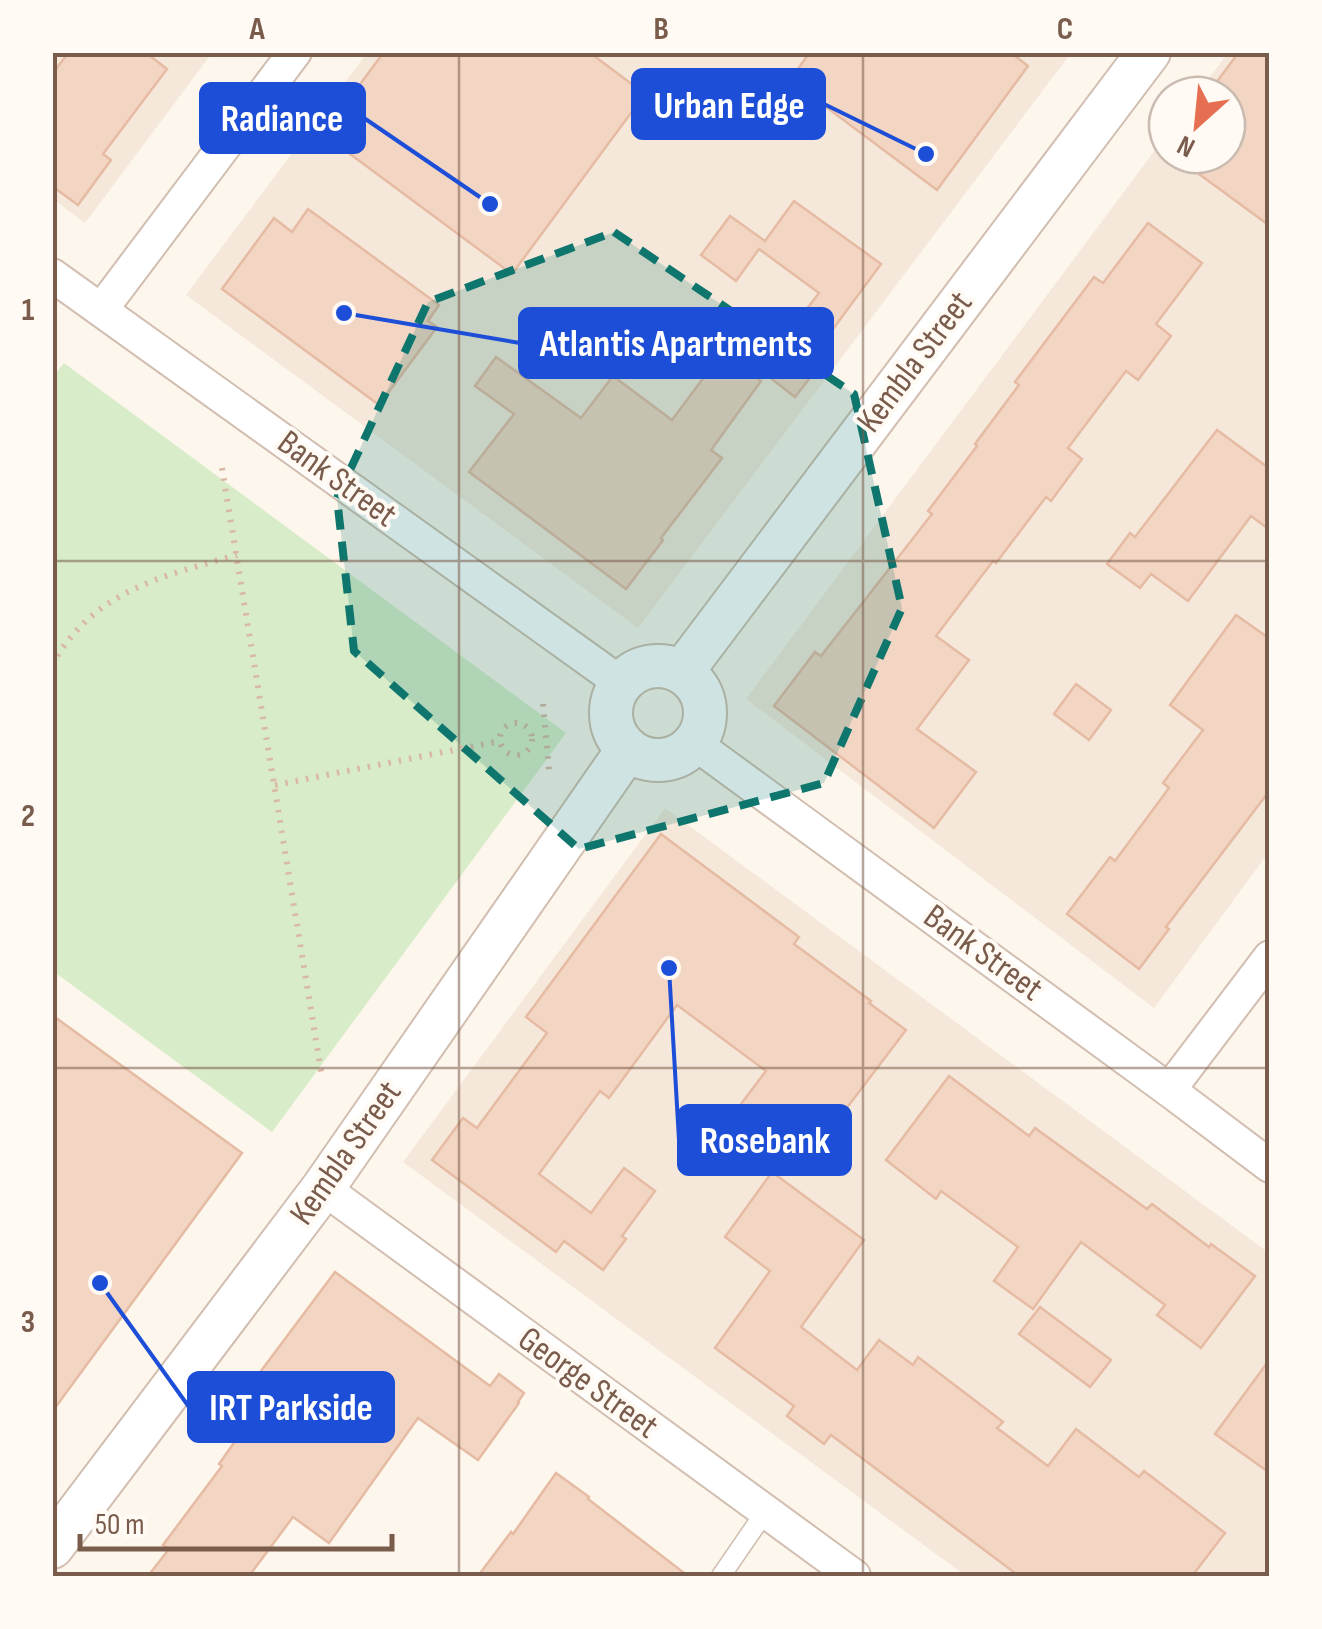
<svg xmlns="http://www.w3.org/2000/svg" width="1322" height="1629" viewBox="0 0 1322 1629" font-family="'Sofia Sans Condensed',sans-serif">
<rect width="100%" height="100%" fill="#fdf6ec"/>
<g fill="#f5e8da">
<path d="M 53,53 L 212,53 L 85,223 L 53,199 Z"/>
<path d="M 367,53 L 1071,53 L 638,628 L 186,295 Z"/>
<path d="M 1228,53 L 1269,53 L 1269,852 L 1154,1008 L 746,699 L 1167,134 L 1167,155 L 1227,155 L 1227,95 L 1196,95 Z"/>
<path d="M 665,808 L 1269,1253 L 1269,1576 L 966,1576 L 403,1162 Z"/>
</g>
<path fill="#d8ecc9" d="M 64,363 L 566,733 L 272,1132 L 53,971 L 52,378 Z"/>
<g fill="#f3d5c3" stroke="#e6bba3" stroke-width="2.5">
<path d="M 69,52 L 145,52 L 167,69 L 103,154 L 111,160 L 78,205 L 52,186 L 52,74 Z"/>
<path d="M 384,52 L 589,52 L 645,94 L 512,274 L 323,134 Z"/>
<path d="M 810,52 L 1010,52 L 1028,66 L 937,190 L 790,80 Z"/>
<path d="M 1239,52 L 1270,52 L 1270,226 L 1173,155 L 1227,155 L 1227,95 L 1207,95 Z"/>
<path d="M 794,201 L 881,264 L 819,348 L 828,355 L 795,397 L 760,370 L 819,293 L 759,249 L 736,281 L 701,255 L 730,216 L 765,241 Z"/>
<path d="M 308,209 L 439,305 L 428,321 L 437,327 L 379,405 L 222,289 L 274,218 L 292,232 Z"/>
<path d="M 1148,223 L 1202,263 L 1156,324 L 1171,336 L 1138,380 L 1126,371 L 1068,448 L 1082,459 L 1051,501 L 1046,497 L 996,563 L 993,561 L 936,636 L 969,660 L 917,729 L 976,772 L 934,828 L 774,706 L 815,652 L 821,656 L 932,514 L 928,511 L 977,446 L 975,444 L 1019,385 L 1015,382 L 1094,277 L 1103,283 Z"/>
<path d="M 722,353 L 761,381 L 711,450 L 722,458 L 661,538 L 663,540 L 626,589 L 469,472 L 514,414 L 475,386 L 496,357 L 581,418 L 613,376 L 672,420 Z"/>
<path d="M 1217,430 L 1270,469 L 1270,530 L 1251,516 L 1188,601 L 1151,574 L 1140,588 L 1107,564 L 1130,533 L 1135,537 Z"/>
<path d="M 1236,615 L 1270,639 L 1270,790 L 1166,927 L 1169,929 L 1139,969 L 1067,914 L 1110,857 L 1115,861 L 1169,788 L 1163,783 L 1203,730 L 1170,705 Z"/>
<path d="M 1076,684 L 1111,710 L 1089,740 L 1054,714 Z"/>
<path d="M 661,834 L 799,937 L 794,944 L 871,1001 L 869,1003 L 906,1030 L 811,1155 L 741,1104 L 766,1071 L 677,1005 L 609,1098 L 600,1091 L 539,1174 L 591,1213 L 624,1168 L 655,1191 L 622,1236 L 626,1239 L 603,1270 L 564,1241 L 556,1252 L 432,1160 L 463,1118 L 477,1128 L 547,1033 L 526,1017 Z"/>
<path d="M 52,1015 L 242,1153 L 52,1412 Z"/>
<path d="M 949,1076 L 1029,1136 L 1035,1128 L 1147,1209 L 1152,1204 L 1209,1247 L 1211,1244 L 1255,1276 L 1201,1348 L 1157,1315 L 1165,1305 L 1081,1242 L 1033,1309 L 994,1281 L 1018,1247 L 941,1191 L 936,1199 L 886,1160 Z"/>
<path d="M 772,1172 L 864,1240 L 801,1327 L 857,1370 L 879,1340 L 913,1365 L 918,1357 L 1003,1422 L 997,1428 L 1048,1466 L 1076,1429 L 1139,1477 L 1144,1471 L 1225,1533 L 1192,1576 L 1019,1576 L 831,1435 L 824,1444 L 787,1416 L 794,1406 L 715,1348 L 770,1271 L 725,1237 Z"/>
<path d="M 335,1272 L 490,1386 L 499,1374 L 524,1393 L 518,1402 L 519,1403 L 478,1460 L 418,1418 L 329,1543 L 293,1517 L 249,1576 L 148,1576 L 169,1549 L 163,1545 L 222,1466 L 219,1464 L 261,1405 L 249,1397 L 265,1374 L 261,1371 Z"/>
<path d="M 1040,1307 L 1111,1360 L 1090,1387 L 1019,1334 Z"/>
<path d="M 1270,1359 L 1270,1473 L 1215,1434 Z"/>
<path d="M 556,1473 L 589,1497 L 588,1499 L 688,1576 L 478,1576 L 511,1532 L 513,1534 Z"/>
</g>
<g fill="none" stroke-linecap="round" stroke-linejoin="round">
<defs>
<path id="service" d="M 721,1576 L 765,1512"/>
<g id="minor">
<path d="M 52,275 L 621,683"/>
<path d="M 101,310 L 295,52"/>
<path d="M 694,743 L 1169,1090 L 1270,1166"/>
<path d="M 1169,1090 L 1270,957"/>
<path d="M 323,1188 L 854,1576"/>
</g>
<g id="tertiary">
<circle cx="658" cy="713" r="47"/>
<path d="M 682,672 L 1149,52"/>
<path d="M 52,1547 L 323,1188 L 628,749"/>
</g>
</defs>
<use href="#service" stroke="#d1beb0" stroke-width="21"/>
<use href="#minor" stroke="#d1beb0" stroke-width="36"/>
<use href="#tertiary" stroke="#d1beb0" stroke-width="46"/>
<g stroke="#d9b8a5" stroke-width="6" stroke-dasharray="2.5 8" stroke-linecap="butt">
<path d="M 222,468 L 322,1077"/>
<path d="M 52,665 C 93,591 162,576 237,555"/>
<path d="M 543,704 L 549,770"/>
<circle cx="516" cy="739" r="16"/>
<path d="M 275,785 L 500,741"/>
</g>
<use href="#service" stroke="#fff" stroke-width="18"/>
<use href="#minor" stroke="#fff" stroke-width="32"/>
<use href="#tertiary" stroke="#fff" stroke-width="42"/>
</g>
<path fill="#0f766e" fill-opacity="0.2" stroke="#0f766e" stroke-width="8" stroke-dasharray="20 12" stroke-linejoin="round" d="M 614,232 L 854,394 L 902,608 L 824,783 L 579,849 L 354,651 L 337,498 L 428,302 Z"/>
<path fill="none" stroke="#7a5c4d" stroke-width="2.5" stroke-opacity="0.55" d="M 459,52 L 459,1576M 863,52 L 863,1576M 52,561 L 1270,561M 52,1068 L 1270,1068"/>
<g text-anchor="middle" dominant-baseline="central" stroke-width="8" stroke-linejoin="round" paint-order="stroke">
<g font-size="35" fill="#7a5c4d" stroke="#fffaf3">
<text transform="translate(915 362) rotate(-53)">Kembla Street</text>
<text transform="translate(337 479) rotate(36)">Bank Street</text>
<text transform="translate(983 953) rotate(36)">Bank Street</text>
<text transform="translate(346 1153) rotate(-55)">Kembla Street</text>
<text transform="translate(588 1383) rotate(36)">George Street</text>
</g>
</g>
<path fill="none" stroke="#1d4ed8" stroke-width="4" d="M926 154L824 104M490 204L364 118M344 313L520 343M669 968L679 1140M100 1283L189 1407"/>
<g fill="#1d4ed8" stroke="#fffaf3" stroke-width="4">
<circle cx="926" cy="154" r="10"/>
<circle cx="490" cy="204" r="10"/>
<circle cx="344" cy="313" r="10"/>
<circle cx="669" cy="968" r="10"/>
<circle cx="100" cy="1283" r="10"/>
</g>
<g fill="#1d4ed8" stroke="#1d4ed8" stroke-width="4">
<rect x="633" y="70" width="191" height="68" rx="10"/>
<rect x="201" y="84" width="163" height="68" rx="10"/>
<rect x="520" y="309" width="312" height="68" rx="10"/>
<rect x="679" y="1106" width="171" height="68" rx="10"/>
<rect x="189" y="1373" width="204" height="68" rx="10"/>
</g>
<g font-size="38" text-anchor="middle" font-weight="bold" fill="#fff">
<text x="729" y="118">Urban Edge</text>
<text x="282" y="131">Radiance</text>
<text x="676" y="356">Atlantis Apartments</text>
<text x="765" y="1153">Rosebank</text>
<text x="291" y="1420">IRT Parkside</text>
</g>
<rect width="1322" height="1629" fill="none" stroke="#fffaf3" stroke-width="110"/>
<g transform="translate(1197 125) rotate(207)"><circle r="48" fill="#fffaf3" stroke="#cabbb1" stroke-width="2.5"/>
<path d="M0-8L18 38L0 25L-18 38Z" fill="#e76f51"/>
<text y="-15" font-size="28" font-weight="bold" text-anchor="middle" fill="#7a5c4d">N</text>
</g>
<path d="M80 1534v15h312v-15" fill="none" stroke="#7a5c4d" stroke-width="5"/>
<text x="95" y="1534" font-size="30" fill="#7a5c4d" stroke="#fffaf3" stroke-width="8" paint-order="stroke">50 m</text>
<rect x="55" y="55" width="1212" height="1519" fill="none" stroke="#7a5c4d" stroke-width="4"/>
<g font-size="32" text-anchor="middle" font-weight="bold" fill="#7a5c4d">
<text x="257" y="39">A</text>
<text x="661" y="39">B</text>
<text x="1065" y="39">C</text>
<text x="28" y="320">1</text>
<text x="28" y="826">2</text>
<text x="28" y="1332">3</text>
</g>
</svg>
